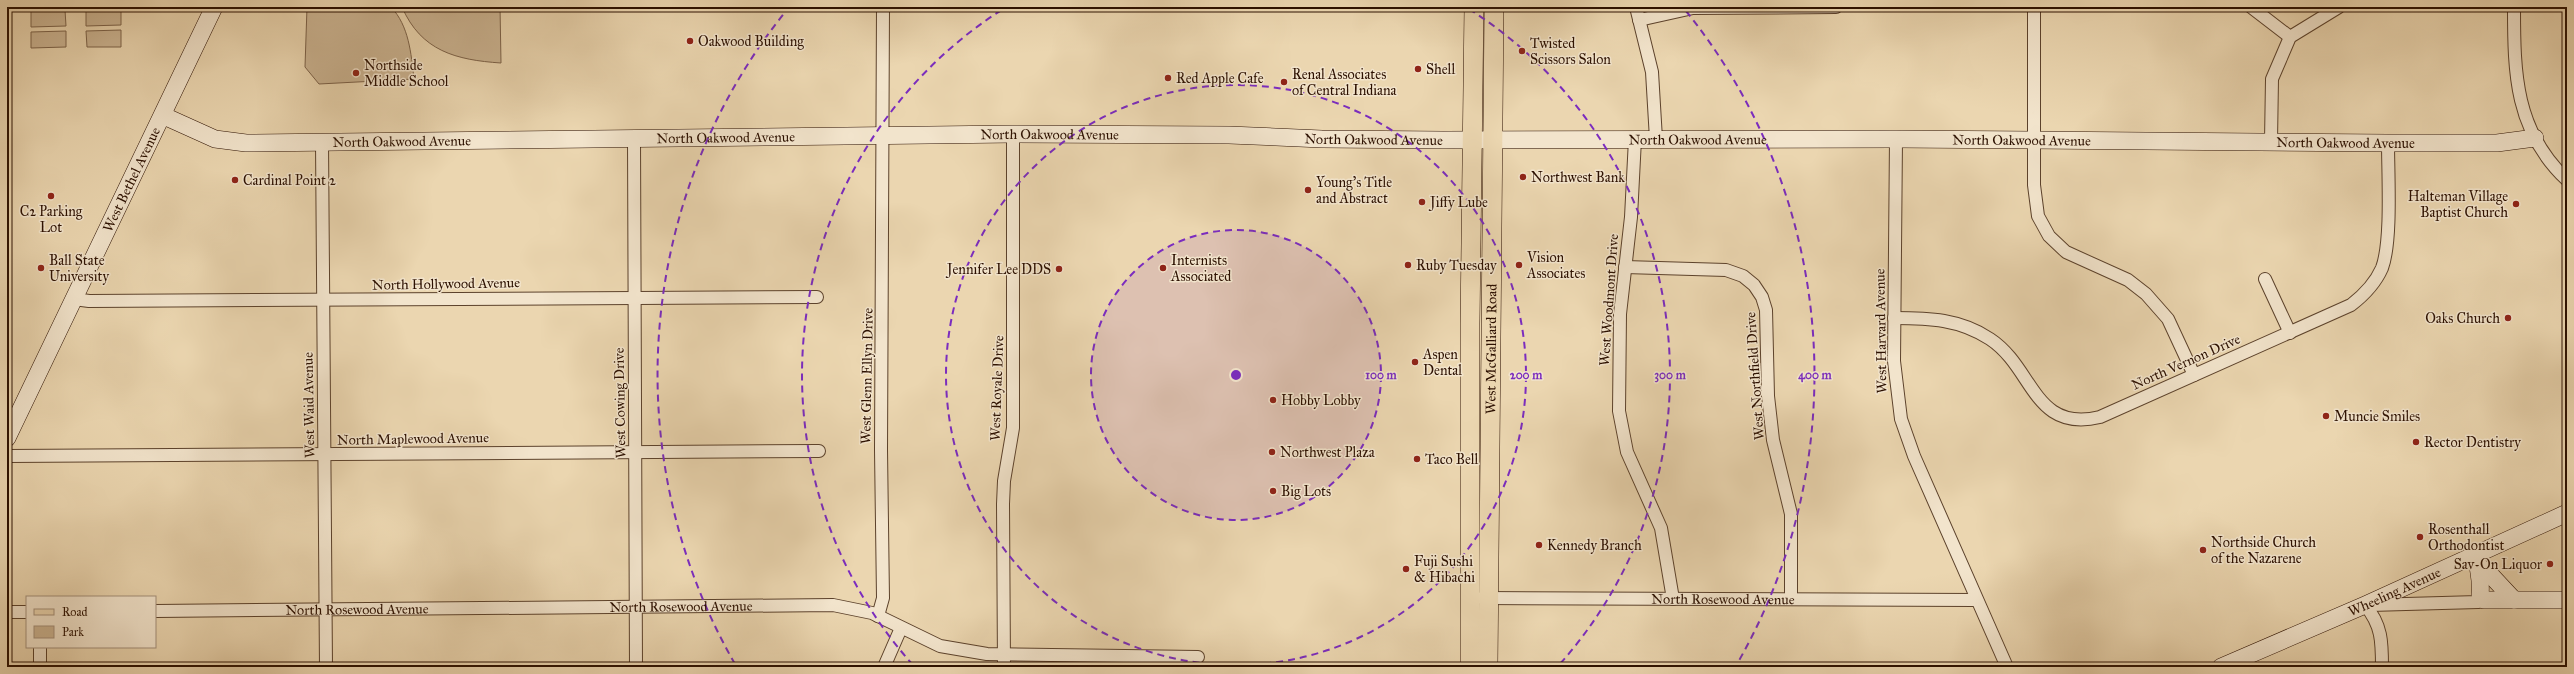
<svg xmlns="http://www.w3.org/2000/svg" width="2574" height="674" viewBox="0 0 2574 674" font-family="'IM FELL Great Primer',serif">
<rect width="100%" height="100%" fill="#ebd6b0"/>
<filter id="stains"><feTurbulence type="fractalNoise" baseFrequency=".005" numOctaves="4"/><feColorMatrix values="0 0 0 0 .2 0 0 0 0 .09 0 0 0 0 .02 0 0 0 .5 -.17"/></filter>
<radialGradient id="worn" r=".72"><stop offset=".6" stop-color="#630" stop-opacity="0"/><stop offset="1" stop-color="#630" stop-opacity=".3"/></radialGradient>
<g fill="#cbb492" stroke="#7c6249">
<path d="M 307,7 L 391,7 C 409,26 411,53 414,79 L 319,84 L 305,67 Z"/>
<path d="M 402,7 L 500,7 L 501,63 C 456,60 421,51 402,7 Z"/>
<path d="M 86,9 L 121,9 L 121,25 L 86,26 Z"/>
<path d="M 31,10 L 65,10 L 66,26 L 31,27 Z"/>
<path d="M 121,30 L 121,47 L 87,47 L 86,31 Z"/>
<path d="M 66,31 L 66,47 L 31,48 L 31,32 Z"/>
</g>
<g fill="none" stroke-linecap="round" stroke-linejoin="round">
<defs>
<g id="street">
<path d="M 1636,7 L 1652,72 L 1656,139"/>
<path d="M 2034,7 L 2034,185 L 2038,216 L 2049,236 L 2066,252 L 2128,280 L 2146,294 L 2168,319 L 2194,375"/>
<path d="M 2251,7 L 2290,37"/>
<path d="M 2514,7 C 2514,74 2515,131 2567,180"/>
<path d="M 1639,20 L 1693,8 L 1836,7"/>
<path d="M 634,139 L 636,667"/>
<path d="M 1635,139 L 1631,217 L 1620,314 L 1619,411 L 1627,452 L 1661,528 L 1673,599"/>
<path d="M 1896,139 L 1894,361 L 1901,419 L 1914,456 L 2007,667"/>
<path d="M 2271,141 L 2272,79 L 2290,37 L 2339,7"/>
<path d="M 322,142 L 326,667"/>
<path d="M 1625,267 L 1726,270 L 1743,276 L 1754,285 L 1762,297 L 1766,310 L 1768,396 L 1773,440 L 1791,514 L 1791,599"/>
<path d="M 2265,279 L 2290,333"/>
<path d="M 74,299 L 89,301 L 817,297"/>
<path d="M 1894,318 C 1929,318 1960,319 1990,339 C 2034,368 2033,433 2100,417 L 2351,305 C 2364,295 2375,284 2382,268 C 2392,241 2388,175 2388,143"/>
<path d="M 7,456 L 819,451"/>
<path id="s1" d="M 1482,598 L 1976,600"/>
<path d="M 2365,605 C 2382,625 2382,642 2382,667"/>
<path d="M 2370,605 L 2478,602 L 2484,600"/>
<path id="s2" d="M 155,611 L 833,605 L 872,613 L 940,646 L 987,654 L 1198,657"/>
<path d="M 7,612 L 27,612"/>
<path d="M 878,616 L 883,598 L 881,450 L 883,7"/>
<path d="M 40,647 L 40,667"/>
<path d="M 884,667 L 901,628"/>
<path d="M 1004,667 L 1003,504 L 1004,481 L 1013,428 L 1013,134"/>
</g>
<g id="secondary">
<path id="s3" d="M 164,116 L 215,139 L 246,143 L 1013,134 L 1229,135 L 1322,139 L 1443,140 L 1896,139 L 2388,143 L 2497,143 L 2535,138"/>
<path id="s4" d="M 7,438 L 214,7"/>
<path d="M 2477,553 C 2477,570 2482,578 2480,595 L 2484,600 L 2567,600"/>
<path d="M 2486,570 L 2514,600"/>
<path id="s5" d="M 2221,667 L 2365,605 L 2567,513"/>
</g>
<g id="primary">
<path d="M 1470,667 L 1470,324 L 1474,7"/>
<path id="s6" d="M 1488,667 L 1494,7"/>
</g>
</defs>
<use href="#street" stroke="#5c422c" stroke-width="14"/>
<use href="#secondary" stroke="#2c1000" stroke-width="18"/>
<use href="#primary" stroke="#2c1000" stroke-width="20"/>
<use href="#street" stroke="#f2e4cc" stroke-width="12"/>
<use href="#secondary" stroke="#f2e4cc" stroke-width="17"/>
<use href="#primary" stroke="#ebd6b0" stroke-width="19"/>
</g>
<circle cx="1236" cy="375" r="145" fill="#7b2cbf" fill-opacity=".12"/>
<g fill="none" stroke="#7b2cbf" stroke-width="2" stroke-dasharray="7 5">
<circle cx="1236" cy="375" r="145"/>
<circle cx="1236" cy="375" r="290"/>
<path d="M913 665A434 434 0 0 1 1003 9M1469 9A434 434 0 0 1 1559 665"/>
<path d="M735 664A579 579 0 0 1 786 11M1686 11A579 579 0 0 1 1737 664"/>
</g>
<g fill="#8f2418" stroke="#f2e4cc" stroke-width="1.5">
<circle cx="690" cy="41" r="4"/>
<circle cx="1522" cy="51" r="4"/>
<circle cx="1418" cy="69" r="4"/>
<circle cx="356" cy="73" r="4"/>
<circle cx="1168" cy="78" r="4"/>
<circle cx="1284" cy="82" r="4"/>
<circle cx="1523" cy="177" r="4"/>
<circle cx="235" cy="180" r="4"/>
<circle cx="1308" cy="190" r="4"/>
<circle cx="51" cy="196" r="4"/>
<circle cx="1422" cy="202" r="4"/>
<circle cx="2516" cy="204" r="4"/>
<circle cx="1408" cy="265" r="4"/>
<circle cx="1519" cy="265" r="4"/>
<circle cx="41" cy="268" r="4"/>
<circle cx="1163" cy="268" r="4"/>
<circle cx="1059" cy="269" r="4"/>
<circle cx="2508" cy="318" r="4"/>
<circle cx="1415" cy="362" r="4"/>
<circle cx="1273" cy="400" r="4"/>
<circle cx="2326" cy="416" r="4"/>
<circle cx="2416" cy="442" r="4"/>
<circle cx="1272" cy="452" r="4"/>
<circle cx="1417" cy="459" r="4"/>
<circle cx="1273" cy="491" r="4"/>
<circle cx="2420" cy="537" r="4"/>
<circle cx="1539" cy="545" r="4"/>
<circle cx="2203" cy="550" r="4"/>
<circle cx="2550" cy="564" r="4"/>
<circle cx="1406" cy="569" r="4"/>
</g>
<g text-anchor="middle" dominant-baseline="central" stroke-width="3" stroke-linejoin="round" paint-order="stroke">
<g font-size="14" fill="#2c1000" stroke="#f2e4cc" text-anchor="start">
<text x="698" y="41">Oakwood Building</text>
<text x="1530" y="43">Twisted<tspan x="1530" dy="16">Scissors Salon</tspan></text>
<text x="364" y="65">Northside<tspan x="364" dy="16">Middle School</tspan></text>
<text x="1426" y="69">Shell</text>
<text x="1292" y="74">Renal Associates<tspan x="1292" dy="16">of Central Indiana</tspan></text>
<text x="1176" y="78">Red Apple Cafe</text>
<text x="1531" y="177">Northwest Bank</text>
<text x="243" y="180">Cardinal Point 2</text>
<text x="1316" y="182">Young's Title<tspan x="1316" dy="16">and Abstract</tspan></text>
<text x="2508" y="196" text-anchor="end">Halteman Village<tspan x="2508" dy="16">Baptist Church</tspan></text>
<text x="1430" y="202">Jiffy Lube</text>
<text x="51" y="211" text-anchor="middle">C2 Parking<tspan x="51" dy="16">Lot</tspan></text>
<text x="1527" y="257">Vision<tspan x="1527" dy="16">Associates</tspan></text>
<text x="49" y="260">Ball State<tspan x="49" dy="16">University</tspan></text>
<text x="1171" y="260">Internists<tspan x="1171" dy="16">Associated</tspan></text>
<text x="1416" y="265">Ruby Tuesday</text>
<text x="1051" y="269" text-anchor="end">Jennifer Lee DDS</text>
<text x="2500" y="318" text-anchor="end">Oaks Church</text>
<text x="1423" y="354">Aspen<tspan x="1423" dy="16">Dental</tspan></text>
<text x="1281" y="400">Hobby Lobby</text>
<text x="2334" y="416">Muncie Smiles</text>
<text x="2424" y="442">Rector Dentistry</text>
<text x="1280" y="452">Northwest Plaza</text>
<text x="1425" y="459">Taco Bell</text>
<text x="1281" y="491">Big Lots</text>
<text x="2428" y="529">Rosenthall<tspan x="2428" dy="16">Orthodontist</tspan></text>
<text x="2211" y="542">Northside Church<tspan x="2211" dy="16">of the Nazarene</tspan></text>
<text x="1547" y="545">Kennedy Branch</text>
<text x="1414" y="561">Fuji Sushi<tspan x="1414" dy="16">&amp; Hibachi</tspan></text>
<text x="2542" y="564" text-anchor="end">Sav-On Liquor</text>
</g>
<g font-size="14" fill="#2c1000" stroke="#f2e4cc">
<text stroke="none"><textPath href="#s3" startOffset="891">North Oakwood Avenue</textPath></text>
<text stroke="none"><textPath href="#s3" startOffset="567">North Oakwood Avenue</textPath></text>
<text stroke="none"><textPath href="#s3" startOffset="1215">North Oakwood Avenue</textPath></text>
<text stroke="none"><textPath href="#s3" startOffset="1539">North Oakwood Avenue</textPath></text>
<text stroke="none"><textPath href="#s3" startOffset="1863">North Oakwood Avenue</textPath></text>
<text stroke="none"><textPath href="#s3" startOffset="243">North Oakwood Avenue</textPath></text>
<text stroke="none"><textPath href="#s3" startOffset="2187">North Oakwood Avenue</textPath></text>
<text stroke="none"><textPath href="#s4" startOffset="287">West Bethel Avenue</textPath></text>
<text transform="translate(446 284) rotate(-1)">North Hollywood Avenue</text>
<text transform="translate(1609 300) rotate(-86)">West Woodmont Drive</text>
<text transform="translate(1881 331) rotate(-91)">West Harvard Avenue</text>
<text stroke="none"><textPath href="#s6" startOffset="318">West McGalliard Road</textPath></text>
<text transform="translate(2186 362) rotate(-24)">North Vernon Drive</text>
<text transform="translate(867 376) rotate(-89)">West Glenn Ellyn Drive</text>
<text transform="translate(1755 376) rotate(-94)">West Northfield Drive</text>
<text transform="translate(997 388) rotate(-88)">West Royale Drive</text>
<text transform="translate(620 403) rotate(-91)">West Cowing Drive</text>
<text transform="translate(309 405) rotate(-91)">West Waid Avenue</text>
<text transform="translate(413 439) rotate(-1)">North Maplewood Avenue</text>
<text stroke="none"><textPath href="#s5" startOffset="189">Wheeling Avenue</textPath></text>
<text stroke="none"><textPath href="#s1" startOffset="241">North Rosewood Avenue</textPath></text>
<text stroke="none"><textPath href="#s2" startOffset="526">North Rosewood Avenue</textPath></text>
<text stroke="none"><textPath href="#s2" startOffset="202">North Rosewood Avenue</textPath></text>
</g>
</g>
<circle cx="1236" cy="375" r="6" fill="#7b2cbf" stroke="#f2e4cc" stroke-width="2"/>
<g font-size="12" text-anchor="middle" font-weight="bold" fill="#7b2cbf" stroke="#f2e4cc" stroke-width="3" stroke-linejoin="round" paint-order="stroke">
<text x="1381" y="379">100 m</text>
<text x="1526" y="379">200 m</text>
<text x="1670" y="379">300 m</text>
<text x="1815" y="379">400 m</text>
</g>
<rect width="2574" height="674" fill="none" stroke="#ebd6b0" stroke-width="24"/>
<rect x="8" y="8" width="2558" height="658" fill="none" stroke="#2c1000" stroke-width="2"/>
<rect x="12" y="12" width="2550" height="650" fill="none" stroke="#2c1000"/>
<rect x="26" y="596" width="130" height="52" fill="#f2e4cc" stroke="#a38f7a"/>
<rect x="34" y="609" width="20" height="6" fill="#ebd6b0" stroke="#a38f7a"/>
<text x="62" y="616" font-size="12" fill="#2c1000">Road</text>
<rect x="34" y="626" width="20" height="12" fill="#cbb492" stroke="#a38f7a"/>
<text x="62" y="636" font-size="12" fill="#2c1000">Park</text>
<rect width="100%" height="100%" filter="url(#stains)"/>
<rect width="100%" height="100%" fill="url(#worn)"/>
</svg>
